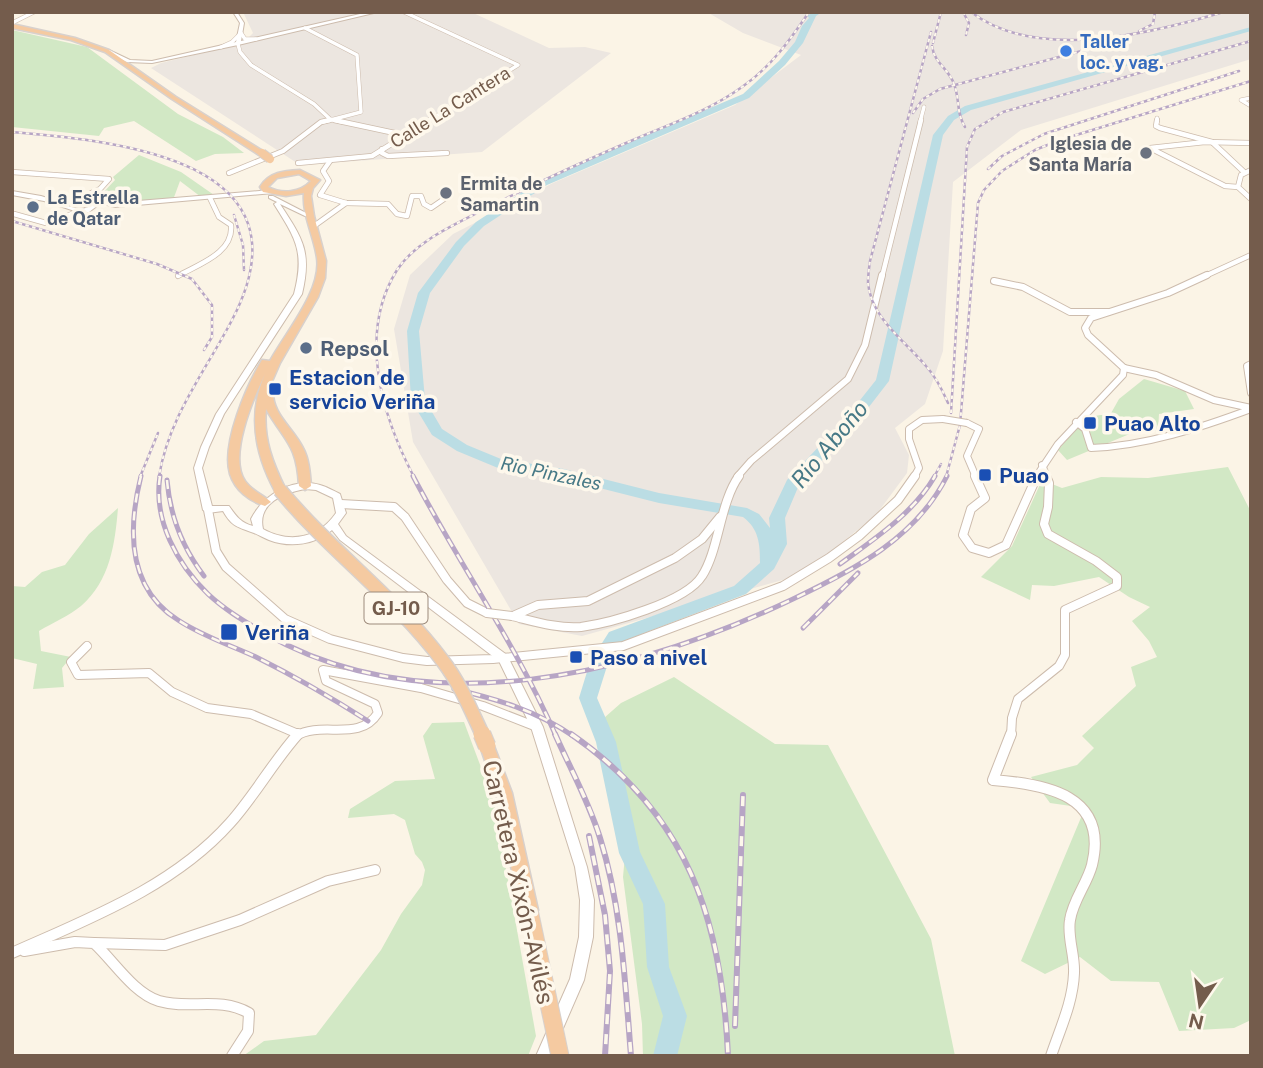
<svg xmlns="http://www.w3.org/2000/svg" width="1263" height="1068" viewBox="0 0 1263 1068" font-family="'Public Sans',sans-serif">
<rect width="100%" height="100%" fill="#fbf4e6"/>
<g fill="#ece6e0">
<path d="M 243,12 L 471,12 L 549,48 L 585,47 L 611,53 L 482,152 L 300,165 L 151,68 L 161,63 L 243,43 L 253,33 Z"/>
<path d="M 707,12 L 1251,12 L 1251,59 L 1021,130 L 953,182 L 943,351 L 925,404 L 895,428 L 909,455 L 907,473 L 876,515 L 824,557 L 790,578 L 582,636 L 519,624 L 413,442 L 394,329 L 410,275 L 453,234 L 553,183 L 735,105 L 801,55 L 743,33 Z"/>
</g>
<g fill="#d2e8c5">
<path d="M 12,30 L 87,47 L 178,114 L 223,137 L 244,153 L 215,154 L 196,161 L 134,121 L 104,128 L 99,136 L 12,127 Z"/>
<path d="M 139,155 L 181,172 L 214,195 L 201,197 L 180,181 L 173,200 L 119,203 L 105,200 L 101,195 L 115,180 L 113,177 Z"/>
<path d="M 1144,379 L 1185,391 L 1194,409 L 1159,414 L 1158,430 L 1132,433 L 1067,460 L 1058,450 C 1074,433 1084,412 1110,415 L 1119,399 Z"/>
<path d="M 1228,467 L 1251,512 L 1251,1020 L 1234,1028 L 1179,1031 L 1159,982 L 1111,981 L 1080,957 L 1045,974 L 1021,961 L 1085,808 L 1050,803 L 1031,777 L 1077,765 L 1094,748 L 1082,736 L 1136,686 L 1131,667 L 1157,657 L 1149,641 L 1132,621 L 1150,607 L 1129,597 L 1099,577 L 1054,586 L 1032,585 L 1030,600 L 981,577 L 1012,546 L 1042,480 L 1062,488 L 1101,477 L 1148,478 Z"/>
<path d="M 118,508 C 115,544 110,581 81,606 C 69,616 52,623 39,631 L 41,651 L 71,657 L 62,668 L 64,687 L 33,689 L 37,664 L 12,658 L 12,586 L 25,587 L 42,572 L 65,565 L 89,534 Z"/>
<path d="M 674,677 L 775,744 L 828,745 L 931,939 L 955,1056 L 643,1056 L 642,1024 L 623,877 L 629,812 L 600,746 L 604,718 L 621,703 Z"/>
<path d="M 464,722 L 494,802 L 536,1036 L 528,1056 L 243,1056 L 264,1041 L 316,1035 L 381,950 L 401,914 L 422,885 L 425,870 L 422,862 L 415,854 L 405,820 L 394,814 L 348,818 L 350,809 L 395,781 L 435,779 L 423,736 L 432,723 Z"/>
</g>
<g fill="none" stroke-linecap="round" stroke-linejoin="round">
<path fill="#bbdde4" fill-rule="evenodd" d="M 813,12 L 822,12 L 816,16 L 803,43 L 785,65 L 749,98 L 547,185 L 484,226 L 464,246 L 430,293 L 419,331 L 425,400 L 442,429 L 467,445 L 501,459 L 564,469 L 659,493 L 747,508 L 759,514 L 770,528 L 769,518 L 787,480 L 845,419 L 876,380 L 933,135 L 948,116 L 965,106 L 1251,27 L 1251,31 L 971,110 L 954,120 L 943,135 L 889,381 L 855,425 L 799,485 L 785,518 L 787,544 L 774,569 L 746,594 L 621,642 L 608,663 L 597,698 L 616,742 L 640,852 L 665,904 L 669,967 L 687,1016 L 677,1056 L 653,1056 L 663,1016 L 647,967 L 643,904 L 619,853 L 596,742 L 579,698 L 590,662 L 609,632 L 734,586 L 760,563 C 760,544 759,529 743,517 L 659,503 L 564,479 L 498,468 L 457,451 L 432,435 L 411,400 L 407,331 L 418,293 L 456,242 L 476,222 L 539,181 L 743,94 L 779,61 L 795,42 L 802,26 L 809,18 L 807,16 Z"/>
<defs>
<g id="minor-far4">
<path d="M 404,12 L 518,65 L 427,122"/>
<path d="M 12,23 L 34,12"/>
<path d="M 305,28 L 357,55 L 361,112 L 323,122"/>
<path d="M 238,44 L 240,52 L 251,65 L 314,104 L 330,119 L 342,122"/>
<path d="M 221,47 L 232,42 L 241,33 L 245,39 L 256,39"/>
<path d="M 1251,98 L 1241,100 L 1251,106"/>
<path d="M 920,122 L 924,107"/>
<path d="M 1157,122 L 1157,118"/>
</g>
<g id="minor-far3">
<path d="M 334,120 L 404,135"/>
<path d="M 1157,120 L 1156,126 L 1160,128 L 1212,142 L 1244,172"/>
<path d="M 382,149 L 382,153 L 388,156 L 447,153"/>
<path d="M 330,161 L 323,171 L 329,181 L 320,195 L 346,203 L 388,204 L 397,214 L 407,216 L 412,196 L 421,196 L 424,204 L 431,208 L 447,197"/>
<path d="M 298,163 L 372,156 L 430,120"/>
<path d="M 1251,170 L 1241,175 L 1238,187 L 1251,199"/>
<path d="M 12,172 L 109,179 L 100,189 L 83,197"/>
<path d="M 229,173 L 283,151 L 321,122 L 330,120"/>
<path d="M 1238,187 L 1225,186 L 1150,148 L 1205,142 L 1251,143"/>
<path d="M 14,214 L 46,223 L 81,211"/>
<path d="M 314,226 L 346,203"/>
<path d="M 178,276 C 199,264 234,253 231,225 L 219,217 L 210,198"/>
<path d="M 882,277 L 921,120"/>
<path d="M 1203,277 L 1251,255"/>
</g>
<g id="minor-far2">
<path d="M 994,281 L 1023,287 L 1070,312 L 1108,312"/>
<path d="M 1251,364 L 1247,366 L 1251,393"/>
<path d="M 1124,368 L 1088,335 L 1085,328 L 1091,318 L 1168,293 L 1207,275"/>
<path d="M 1124,368 L 1156,375 L 1214,400 L 1251,408"/>
<path d="M 1076,422 L 1085,429 L 1091,448 C 1145,446 1200,428 1251,409"/>
<path d="M 967,423 L 979,429 L 967,456 L 976,477"/>
<path d="M 1042,465 L 1047,477"/>
<path d="M 737,477 L 751,461 L 848,379 L 865,345 L 882,275"/>
<path d="M 914,477 L 919,468 L 909,439 L 909,429 L 922,420 L 943,419"/>
<path d="M 1036,477 L 1058,444 L 1123,375 L 1124,368"/>
</g>
<g id="minor-far1">
<path d="M 975,476 L 985,498 L 971,509 L 963,535 L 972,548 L 989,553 L 1006,545 L 1037,476"/>
<path d="M 341,504 L 394,507 L 405,517 L 447,580 L 467,603 L 487,613"/>
<path d="M 208,510 L 216,551 L 226,567 L 285,619 L 330,639 L 403,658 L 427,661 L 493,659 L 623,646 L 783,586 L 829,558 L 859,536 L 898,500 L 915,476"/>
<path d="M 512,616 C 533,621 558,629 581,627 C 610,623 686,602 702,576 C 719,550 720,502 739,476"/>
<path d="M 513,616 L 538,605 L 588,601 L 675,558 L 702,539 L 720,517"/>
<path d="M 87,646 L 71,662 L 78,675 L 149,673 L 172,692 L 207,708 L 251,714 L 298,734"/>
<path d="M 296,736 C 322,720 359,743 378,713 L 375,704 L 326,681 L 323,670 L 421,688 L 483,706 L 537,727"/>
<path d="M 1011,736 L 1012,718 L 1018,699 L 1059,666 L 1065,655 L 1065,610 L 1117,586 L 1117,577 L 1096,561 L 1048,534 L 1044,524 L 1048,507 L 1049,483 L 1046,476"/>
</g>
<g id="minor">
<path d="M 1011,734 L 993,780 C 1046,784 1109,795 1092,865 C 1087,884 1073,900 1070,920 C 1067,937 1075,955 1074,973 C 1073,1002 1060,1029 1051,1056"/>
<path d="M 95,943 L 165,945 L 240,920 L 328,881 L 375,870"/>
<path d="M 24,951 L 75,942 L 94,943 C 113,960 133,993 159,1001 C 190,1010 219,996 249,1013 L 248,1031 L 232,1056"/>
<path d="M 12,953 C 88,919 173,887 230,823 C 255,795 273,762 298,734"/>
</g>
<g id="tertiary">
<path d="M 233,12 L 237,12 L 244,23 L 241,41 L 369,12 L 378,12 L 238,45 L 152,63 L 127,62 L 105,51 L 109,50 L 130,60 L 152,61 L 236,42 L 240,23 Z"/>
<path d="M 271,190 L 274,192 L 273,193 L 114,207 L 101,203 L 89,212 L 81,213 L 44,201 L 12,195 L 12,191 L 41,196 L 63,203 L 74,197 L 82,195 L 114,203 ZM 82,199 L 96,202 C 87,210 80,210 68,206 L 72,202 Z"/>
<path d="M 269,196 L 273,196 L 310,215 L 305,216 L 280,204 C 303,239 312,252 302,294 L 224,414 L 209,447 L 202,468 L 212,506 L 229,506 C 236,516 241,523 253,526 L 251,519 C 263,495 293,477 320,485 C 327,487 334,491 340,494 L 346,513 L 338,524 L 346,536 L 507,655 L 543,727 L 587,867 L 594,900 L 593,937 L 584,980 L 551,1056 L 536,1056 L 570,979 L 579,937 L 580,900 L 575,867 L 531,727 L 499,661 L 340,540 L 332,530 C 315,545 290,548 269,540 C 264,538 259,535 254,533 C 238,527 232,527 223,511 L 208,513 L 203,510 L 194,468 L 201,447 L 216,414 L 294,294 C 305,252 296,239 274,204 L 277,202 L 269,198 ZM 305,489 L 316,490 L 333,498 L 336,513 C 319,538 290,544 263,529 C 257,503 284,493 305,489 Z"/>
</g>
<g id="trunk">
<path d="M 12,24 L 75,38 L 109,50 L 176,97 L 266,153 L 259,155 L 172,99 L 105,52 L 71,40 L 12,28 Z"/>
<path d="M 300,170 L 320,180 L 313,188 L 311,196 L 314,216 L 326,261 L 325,278 L 318,297 L 280,363 L 270,386 L 273,389 C 271,414 293,427 303,448 C 309,459 310,473 311,486 L 305,490 L 299,486 C 297,444 285,442 266,409 C 263,439 273,464 286,490 L 284,493 L 276,493 C 255,455 247,415 265,374 C 253,399 228,456 245,481 C 252,491 263,495 271,502 L 265,506 C 249,501 235,490 230,474 C 221,444 247,385 262,360 L 270,361 C 286,332 322,290 317,258 C 314,236 302,215 304,193 L 286,196 L 263,192 L 260,187 C 269,172 284,171 300,170 ZM 299,174 L 311,181 C 300,193 282,194 268,187 L 277,178 Z"/>
<path d="M 487,740 L 492,742 L 494,746 L 512,793 L 538,910 L 535,916 L 529,918 L 523,916 L 520,910 L 496,793 L 480,746 L 482,742 Z"/>
</g>
</defs>
<use href="#minor-far4" stroke="#cdbcad" stroke-width="4.5"/>
<use href="#minor-far3" stroke="#cdbcad" stroke-width="6"/>
<use href="#minor-far2" stroke="#cdbcad" stroke-width="8"/>
<use href="#minor-far1" stroke="#cdbcad" stroke-width="10"/>
<use href="#minor" stroke="#cdbcad" stroke-width="12"/>
<use href="#tertiary" stroke="#cdbcad" stroke-width="2"/>
<use href="#trunk" stroke="#d8d1cd" stroke-width="3"/>
<use href="#minor-far4" stroke="#fff" stroke-width="3.5"/>
<use href="#minor-far3" stroke="#fff" stroke-width="4.5"/>
<use href="#minor-far2" stroke="#fff" stroke-width="6"/>
<use href="#minor-far1" stroke="#fff" stroke-width="8"/>
<use href="#minor" stroke="#fff" stroke-width="10"/>
<use href="#tertiary" fill="#fff" fill-rule="evenodd"/>
<use href="#trunk" fill="#f5caa1" fill-rule="evenodd"/>
<defs>
<g id="rail-far2">
<path d="M 963,12 L 969,23 L 966,35"/>
<path d="M 971,12 C 1036,62 1149,34 1220,13"/>
<path d="M 1139,31 L 1153,24 L 1155,12"/>
<path d="M 931,32 L 870,261 C 869,268 868,276 868,283 C 871,318 905,341 926,366 C 936,377 942,389 948,403"/>
<path d="M 933,43 L 941,12"/>
<path d="M 932,46 C 934,63 949,69 954,84 C 960,99 956,113 965,127"/>
<path d="M 913,113 L 923,99 L 940,89 L 1100,46"/>
<path d="M 12,132 C 120,141 316,160 232,320 C 205,372 168,418 159,477"/>
<path d="M 988,169 L 1002,156 L 1044,134 L 1239,71"/>
<path d="M 234,215 L 243,245 L 244,270"/>
<path d="M 12,221 L 157,264 L 192,279 L 212,305 L 212,337 L 204,350"/>
<path d="M 951,413 L 967,147 L 975,129 L 1003,112 L 1251,41"/>
<path d="M 140,477 L 158,433"/>
<path d="M 414,477 C 382,416 357,334 397,270 C 416,241 454,225 483,210 C 532,185 582,162 633,140 C 670,124 709,111 742,87 C 771,67 790,40 809,12"/>
<path d="M 934,477 L 941,464"/>
<path d="M 946,477 L 960,425 L 978,203 L 984,190 L 1002,171 L 1035,150 L 1060,140 L 1251,81"/>
</g>
<g id="rail-far1">
<path d="M 141,476 C 128,528 127,588 178,620 C 202,636 230,645 256,657 C 294,676 332,698 368,721"/>
<path d="M 160,476 C 153,520 177,564 208,594 C 225,610 244,621 264,633 C 426,726 634,675 793,599 C 854,570 916,538 947,476"/>
<path d="M 413,476 C 459,564 516,644 556,736"/>
<path d="M 167,480 C 170,516 182,547 204,576"/>
<path d="M 840,564 C 874,539 913,514 935,476"/>
<path d="M 803,628 L 858,573"/>
<path d="M 454,689 C 497,699 537,711 573,736"/>
</g>
<g id="rail">
<path d="M 555,734 C 570,768 589,802 600,838 C 622,908 625,983 631,1056"/>
<path d="M 571,734 C 688,815 722,919 728,1056"/>
<path d="M 589,836 L 605,915 L 610,971 L 605,1056"/>
<path d="M 735,1026 L 743,795"/>
</g>
</defs>
<use href="#rail-far2" stroke="#b7a5c5" stroke-width="2.5"/>
<use href="#rail-far1" stroke="#b7a5c5" stroke-width="5"/>
<use href="#rail" stroke="#b7a5c5" stroke-width="6"/>
<use href="#rail-far2" stroke="#fef8ec" stroke-width="2" stroke-dasharray="3.5" stroke-linecap="butt"/>
<use href="#rail-far1" stroke="#fef8ec" stroke-width="2.5" stroke-dasharray="9" stroke-linecap="butt"/>
<use href="#rail" stroke="#fef8ec" stroke-width="3.5" stroke-dasharray="10" stroke-linecap="butt"/>
<defs>
<path id="minor-bridge-far1" d="M 943,419 L 967,423"/>
<path id="minor-bridge" d="M 487,613 L 512,616"/>
<path id="trunk-bridge-far2" d="M 262,153 L 270,159"/>
<path id="trunk-bridge-far1" d="M 280,490 C 330,551 395,597 442,660 C 460,683 471,710 483,736"/>
<g id="trunk-bridge">
<path d="M 482,734 L 487,746"/>
<path d="M 529,910 L 560,1056"/>
</g>
</defs>
<use href="#minor-bridge-far1" stroke="#cdbcad" stroke-width="8" stroke-linecap="butt"/>
<use href="#minor-bridge" stroke="#cdbcad" stroke-width="10" stroke-linecap="butt"/>
<use href="#trunk-bridge-far2" stroke="#d8d1cd" stroke-width="10" stroke-linecap="butt"/>
<use href="#trunk-bridge-far1" stroke="#d8d1cd" stroke-width="16" stroke-linecap="butt"/>
<use href="#trunk-bridge" stroke="#d8d1cd" stroke-width="19" stroke-linecap="butt"/>
<use href="#minor-bridge-far1" stroke="#fff" stroke-width="6"/>
<use href="#minor-bridge" stroke="#fff" stroke-width="8"/>
<use href="#trunk-bridge-far2" stroke="#f5caa1" stroke-width="8"/>
<use href="#trunk-bridge-far1" stroke="#f5caa1" stroke-width="13"/>
<use href="#trunk-bridge" stroke="#f5caa1" stroke-width="17"/>
</g>
<circle fill="#3f7fe0" stroke="#fef8ec" stroke-width="2.5" cx="1066" cy="51" r="7"/>
<g fill="#6b7280" stroke="#fef8ec" stroke-width="2.5">
<circle cx="1146" cy="153" r="7"/>
<circle cx="446" cy="193" r="7"/>
</g>
<g fill="#5c6f8a" stroke="#fef8ec" stroke-width="2.5">
<circle cx="33" cy="207" r="7"/>
<circle cx="306" cy="348" r="7"/>
</g>
<g fill="#1a4fb4" stroke="#fef8ec" stroke-width="2.5">
<rect x="268" y="382" width="14" height="14" rx="3.5"/>
<rect x="1083" y="416" width="14" height="14" rx="3.5"/>
<rect x="978" y="468" width="14" height="14" rx="3.5"/>
<rect x="220" y="623" width="18" height="18" rx="3.5"/>
<rect x="569" y="650" width="14" height="14" rx="3.5"/>
</g>
<g text-anchor="middle" dominant-baseline="central" stroke-width="7" stroke-linejoin="round" paint-order="stroke">
<g font-size="18" font-weight="bold" fill="#366cbe" stroke="#fef8ec" text-anchor="start">
<text x="1080" y="41">Taller<tspan x="1080" dy="21">loc. y vag.</tspan></text>
</g>
<g font-size="18" fill="#745c4c" stroke="#fef8ec">
<text transform="translate(450 107) rotate(-32)">Calle La Cantera</text>
</g>
<g font-size="18" font-weight="bold" fill="#5b616d" stroke="#fef8ec" text-anchor="end">
<text x="1132" y="143">Iglesia de<tspan x="1132" dy="21">Santa María</tspan></text>
<text x="460" y="183" text-anchor="start">Ermita de<tspan x="460" dy="21">Samartin</tspan></text>
</g>
<g font-size="18" font-weight="bold" fill="#4e5e75" stroke="#fef8ec" text-anchor="start">
<text x="47" y="197">La Estrella<tspan x="47" dy="21">de Qatar</tspan></text>
</g>
<g font-size="19" font-style="italic" fill="#477986" stroke="#fef8ec">
<text transform="translate(551 473) rotate(12)">Rio Pinzales</text>
</g>
<rect fill="#fef8ec" stroke="#9d8b7c" stroke-width="2" x="364.5" y="592.5" width="63" height="31" rx="5"/>
<g font-size="19" font-weight="bold" fill="#745c4c">
<text x="396" y="608">GJ-10</text>
</g>
<g font-size="21" font-weight="bold" fill="#4e5e75" stroke="#fef8ec" text-anchor="start">
<text x="320" y="348">Repsol</text>
</g>
<g font-size="21" font-weight="bold" fill="#164399" stroke="#fef8ec" text-anchor="start">
<text x="289" y="377">Estacion de<tspan x="289" dy="24">servicio Veriña</tspan></text>
<text x="1104" y="423">Puao Alto</text>
<text x="999" y="475">Puao</text>
<text x="245" y="632">Veriña</text>
<text x="590" y="657">Paso a nivel</text>
</g>
<g font-size="23" font-style="italic" fill="#477986" stroke="#fef8ec">
<text transform="translate(829 444) rotate(-50)">Rio Aboño</text>
</g>
<g font-size="24" fill="#745c4c" stroke="#fef8ec">
<text transform="translate(519 882) rotate(77)">Carretera Xixón-Avilés</text>
</g>
</g>
<rect width="1263" height="1068" fill="none" stroke="#745c4c" stroke-width="28"/>
<g transform="translate(1200 1005) rotate(193)" stroke="#fef8ec" stroke-width="5" paint-order="stroke">
<path d="M0-5L12 26L0 18L-12 26Z" fill="#745c4c"/>
<text y="-10" font-size="19" font-weight="bold" text-anchor="middle" fill="#745c4c">N</text>
</g>
</svg>
